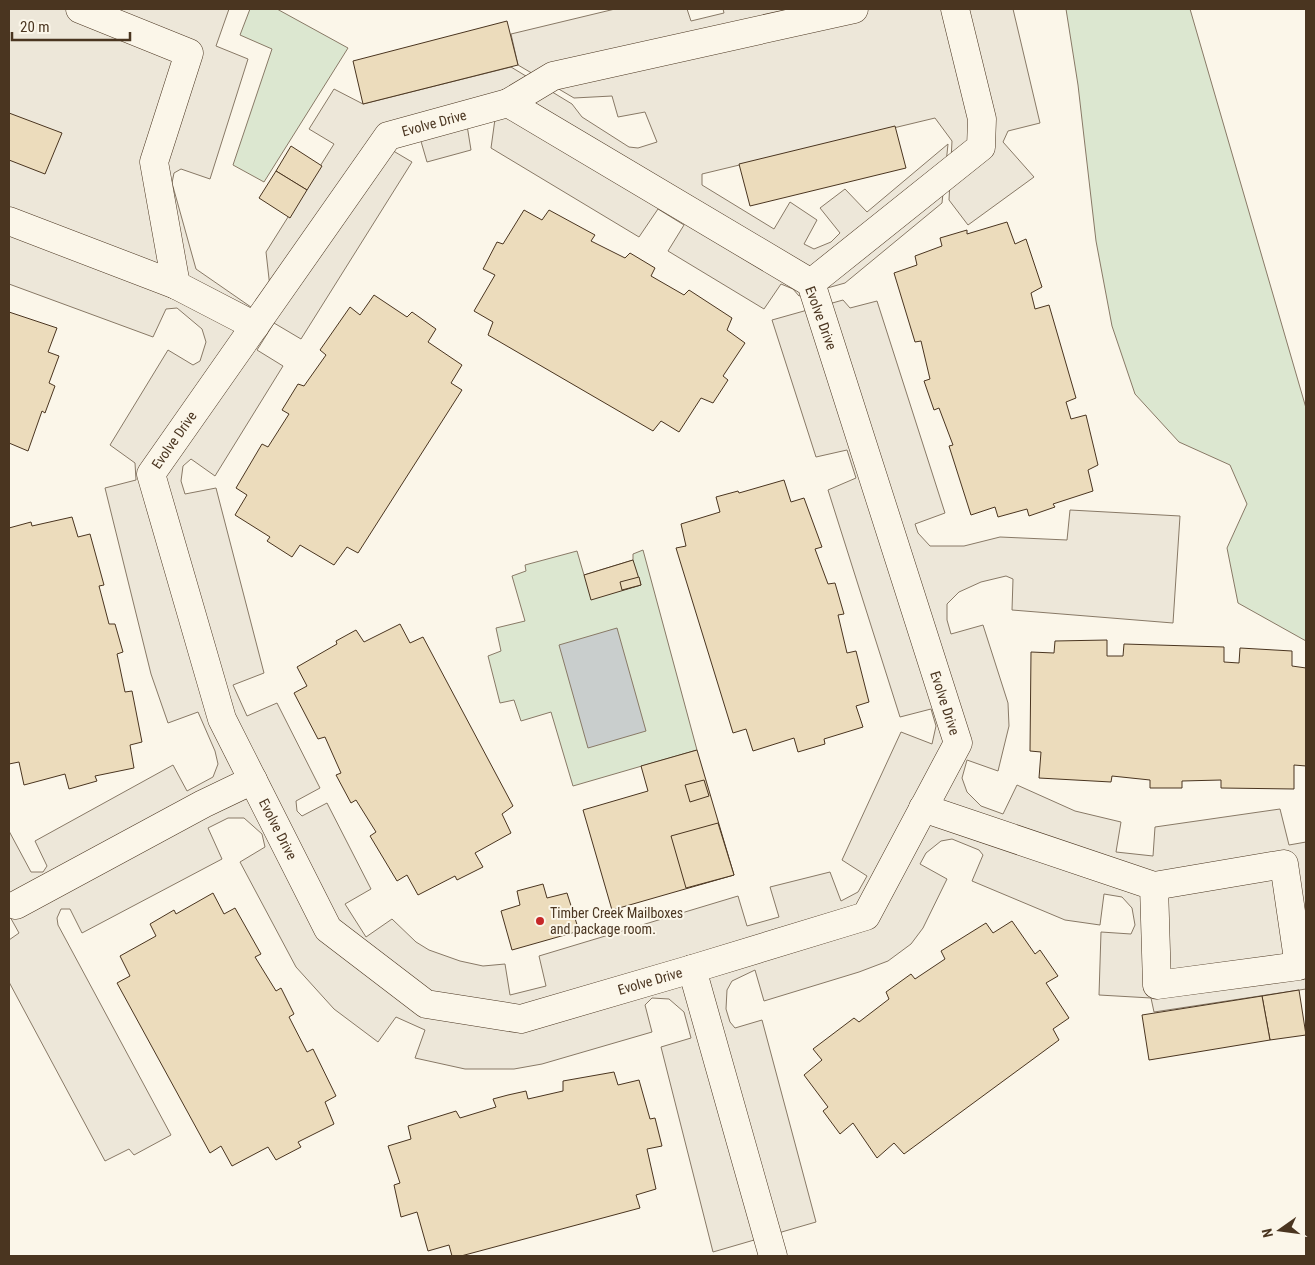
<svg xmlns="http://www.w3.org/2000/svg" width="1315" height="1265" viewBox="0 0 1315 1265" font-family="'Roboto Condensed',sans-serif">
<rect width="100%" height="100%" fill="#fbf6e9"/>
<g fill="#dce7d0" stroke="#887966">
<path d="M 250,9 L 277,9 L 348,48 L 264,182 L 233,165 L 272,49 L 240,35 Z"/>
<path d="M 1066,9 L 1190,9 L 1306,408 L 1306,641 L 1238,603 L 1227,548 L 1247,504 L 1230,465 L 1179,442 L 1135,394 L 1112,326 L 1096,241 L 1078,85 Z"/>
<path d="M 643,550 L 697,750 L 573,786 L 551,712 L 521,721 L 514,700 L 500,703 L 488,656 L 501,651 L 496,628 L 525,621 L 512,576 L 526,571 L 525,565 L 577,551 L 584,575 L 633,560 L 633,554 Z"/>
</g>
<path fill="#ede7d9" stroke="#887966" d="M 9,9 L 229,9 L 216,46 L 248,59 L 210,179 L 181,169 L 174,173 L 172,183 L 196,269 L 274,323 L 266,252 L 334,144 L 309,129 L 334,89 L 363,104 L 511,67 L 572,104 L 582,117 L 629,147 L 638,148 L 657,142 L 645,112 L 618,117 L 612,96 L 574,98 L 518,65 L 511,34 L 615,9 L 687,9 L 691,21 L 724,13 L 723,9 L 1013,9 L 1040,123 L 1008,131 L 1003,142 L 1034,177 L 968,225 L 949,200 L 952,141 L 935,118 L 702,174 L 702,185 L 774,229 L 790,202 L 817,220 L 804,244 L 814,249 L 831,242 L 840,233 L 820,208 L 845,189 L 867,212 L 948,144 L 942,203 L 845,283 L 799,296 L 793,289 L 781,284 L 764,309 L 668,251 L 684,225 L 658,209 L 639,237 L 491,148 L 495,119 L 466,119 L 471,150 L 427,162 L 418,131 L 390,149 L 412,162 L 301,339 L 274,323 L 257,350 L 283,366 L 215,476 L 191,459 L 183,466 L 181,481 L 185,494 L 216,488 L 264,673 L 233,685 L 247,716 L 277,703 L 320,788 L 296,801 L 297,811 L 302,816 L 327,803 L 371,889 L 345,904 L 366,937 L 392,919 L 416,942 L 429,950 L 460,961 L 483,966 L 505,964 L 510,995 L 546,986 L 539,956 L 738,896 L 747,926 L 779,917 L 770,887 L 830,872 L 841,901 L 858,892 L 867,876 L 842,860 L 901,732 L 932,744 L 936,726 L 931,709 L 900,717 L 828,490 L 856,478 L 847,450 L 816,457 L 772,320 L 843,300 L 850,308 L 877,301 L 945,513 L 915,524 L 918,533 L 930,546 L 964,546 L 1000,537 L 1067,540 L 1070,510 L 1180,516 L 1173,623 L 1012,610 L 1013,579 L 1006,576 L 981,582 L 959,592 L 947,604 L 947,620 L 951,634 L 983,625 L 1008,703 L 1009,726 L 998,771 L 967,760 L 962,778 L 967,792 L 981,806 L 1003,814 L 1017,785 L 1075,811 L 1121,822 L 1116,852 L 1153,856 L 1155,827 L 1280,809 L 1289,845 L 1306,842 L 1306,989 L 1154,1012 L 1151,998 L 1099,995 L 1101,932 L 1131,934 L 1135,925 L 1132,908 L 1122,897 L 1104,894 L 1100,925 L 1065,920 L 972,881 L 983,855 L 979,850 L 952,839 L 941,841 L 926,853 L 920,864 L 947,879 L 923,928 L 911,944 L 888,961 L 859,972 L 764,1001 L 755,970 L 732,981 L 727,990 L 726,1009 L 730,1022 L 735,1028 L 762,1020 L 816,1222 L 713,1252 L 661,1047 L 691,1038 L 684,1012 L 669,999 L 652,998 L 645,1005 L 652,1032 L 542,1064 L 514,1069 L 465,1069 L 415,1058 L 425,1030 L 396,1017 L 378,1042 L 334,1009 L 296,967 L 240,862 L 265,847 L 262,834 L 244,818 L 228,818 L 208,828 L 222,859 L 82,933 L 70,909 L 61,909 L 57,918 L 58,925 L 171,1135 L 134,1155 L 129,1149 L 105,1161 L 9,982 L 9,940 L 19,933 L 9,915 L 9,831 L 31,872 L 43,872 L 47,866 L 35,841 L 173,765 L 187,791 L 213,777 L 218,764 L 215,751 L 198,712 L 168,723 L 151,674 L 105,488 L 136,480 L 135,463 L 110,445 L 168,350 L 193,365 L 200,361 L 206,342 L 202,329 L 177,308 L 166,309 L 153,337 L 9,284 Z"/>
<path fill="#c9cecd" stroke="#887966" d="M 617,628 L 646,731 L 588,748 L 559,645 Z"/>
<g fill="#ecdcbc" stroke="#4a3520">
<path d="M 507,21 L 518,65 L 363,104 L 353,61 Z"/>
<path d="M 9,113 L 62,133 L 45,174 L 9,160 Z"/>
<path d="M 895,126 L 906,168 L 750,206 L 739,164 Z"/>
<path d="M 291,146 L 322,166 L 307,190 L 276,171 Z"/>
<path d="M 276,171 L 307,190 L 290,218 L 259,198 Z"/>
<path d="M 524,210 L 542,220 L 549,210 L 595,235 L 591,241 L 625,258 L 630,253 L 655,268 L 651,276 L 684,295 L 689,290 L 732,318 L 727,330 L 745,343 L 723,376 L 728,380 L 713,403 L 701,398 L 679,432 L 661,421 L 653,431 L 488,335 L 493,322 L 474,311 L 495,275 L 483,269 L 497,242 L 503,244 Z"/>
<path d="M 1007,222 L 1015,244 L 1026,239 L 1042,287 L 1031,293 L 1035,309 L 1049,305 L 1076,398 L 1066,402 L 1071,419 L 1086,415 L 1098,465 L 1088,470 L 1093,491 L 1053,504 L 1055,507 L 1029,516 L 1027,509 L 998,517 L 995,507 L 971,515 L 949,446 L 953,445 L 939,408 L 934,410 L 924,381 L 930,379 L 921,341 L 915,342 L 894,273 L 917,265 L 915,256 L 942,246 L 940,238 L 967,230 L 967,234 Z"/>
<path d="M 374,295 L 407,317 L 412,312 L 436,329 L 428,342 L 462,365 L 451,383 L 462,390 L 358,553 L 347,547 L 334,565 L 300,545 L 292,557 L 267,541 L 270,537 L 235,515 L 247,495 L 236,488 L 262,444 L 268,447 L 289,414 L 282,410 L 298,384 L 304,386 L 326,355 L 320,350 L 350,307 L 360,315 Z"/>
<path d="M 9,312 L 57,328 L 48,352 L 59,356 L 49,383 L 55,386 L 45,413 L 42,411 L 28,451 L 9,443 Z"/>
<path d="M 784,480 L 791,502 L 804,498 L 822,547 L 815,549 L 828,584 L 835,583 L 844,614 L 838,615 L 847,653 L 856,651 L 869,702 L 856,706 L 863,727 L 824,739 L 825,744 L 798,752 L 794,738 L 753,751 L 746,729 L 733,733 L 676,548 L 686,546 L 681,524 L 720,512 L 716,497 L 738,491 L 739,493 Z"/>
<path d="M 72,517 L 78,537 L 90,534 L 104,585 L 99,586 L 109,624 L 115,624 L 123,652 L 117,654 L 125,692 L 132,691 L 142,742 L 130,745 L 134,768 L 95,776 L 97,781 L 69,789 L 65,774 L 24,785 L 19,762 L 9,764 L 9,528 L 31,522 L 32,526 Z"/>
<path d="M 633,560 L 641,585 L 591,600 L 584,575 Z"/>
<path d="M 639,577 L 641,585 L 622,590 L 620,582 Z"/>
<path d="M 400,624 L 410,643 L 423,637 L 513,806 L 502,814 L 511,833 L 475,853 L 483,867 L 457,880 L 455,876 L 418,895 L 407,875 L 397,881 L 370,836 L 376,832 L 356,800 L 351,803 L 336,775 L 341,773 L 325,737 L 318,739 L 294,693 L 307,686 L 297,667 L 337,644 L 336,641 L 356,630 L 364,642 Z"/>
<path d="M 1107,640 L 1107,656 L 1123,656 L 1124,644 L 1224,647 L 1224,662 L 1239,663 L 1240,648 L 1292,651 L 1292,666 L 1306,668 L 1306,766 L 1294,765 L 1294,789 L 1221,788 L 1221,780 L 1182,781 L 1182,788 L 1150,788 L 1150,780 L 1112,776 L 1111,782 L 1039,778 L 1041,752 L 1030,751 L 1031,652 L 1054,653 L 1055,641 Z"/>
<path d="M 697,750 L 734,875 L 612,910 L 583,810 L 648,791 L 641,766 Z"/>
<path d="M 704,780 L 709,796 L 690,802 L 685,785 Z"/>
<path d="M 718,823 L 734,875 L 686,888 L 671,836 Z"/>
<path d="M 543,884 L 547,898 L 567,893 L 579,931 L 512,950 L 501,911 L 520,905 L 517,891 Z"/>
<path d="M 213,893 L 224,914 L 235,908 L 261,954 L 255,957 L 276,991 L 281,988 L 294,1014 L 289,1017 L 307,1052 L 313,1049 L 336,1096 L 325,1102 L 334,1124 L 298,1142 L 301,1147 L 276,1160 L 268,1147 L 232,1166 L 221,1146 L 210,1153 L 117,983 L 130,976 L 120,956 L 156,936 L 150,924 L 174,910 L 176,914 Z"/>
<path d="M 1012,921 L 1035,954 L 1040,950 L 1058,976 L 1046,983 L 1069,1018 L 1053,1029 L 1059,1040 L 904,1154 L 894,1143 L 877,1158 L 853,1123 L 840,1134 L 823,1111 L 828,1107 L 804,1075 L 822,1060 L 813,1049 L 854,1018 L 859,1022 L 889,999 L 886,992 L 911,974 L 915,979 L 945,959 L 941,951 L 986,923 L 993,933 Z"/>
<path d="M 1299,990 L 1306,1035 L 1270,1040 L 1262,996 Z"/>
<path d="M 1262,996 L 1270,1040 L 1149,1060 L 1142,1015 Z"/>
<path d="M 614,1072 L 618,1085 L 639,1080 L 650,1119 L 655,1118 L 662,1146 L 647,1149 L 656,1189 L 636,1195 L 640,1208 L 461,1256 L 452,1256 L 449,1245 L 428,1251 L 417,1212 L 401,1217 L 394,1185 L 400,1183 L 388,1146 L 411,1139 L 408,1126 L 456,1111 L 460,1118 L 496,1107 L 493,1099 L 508,1095 L 526,1091 L 528,1099 L 563,1091 L 563,1081 Z"/>
</g>
<g fill="none" stroke-linecap="round" stroke-linejoin="round">
<defs>
<g id="street">
<path d="M 80,9 L 189,53 L 154,162 L 176,285"/>
<path d="M 508,103 L 811,283 L 958,743 L 866,916 L 692,969 L 521,1019 L 426,1004 L 328,929 L 222,719 L 151,474 L 388,136 Z"/>
<path d="M 508,103 L 553,76 L 854,9"/>
<path d="M 9,221 L 176,285 L 255,326"/>
<path d="M 811,283 L 981,147 L 982,119 L 955,9"/>
<path d="M 923,808 L 1154,886 L 1284,864 L 1299,966 L 1157,985 L 1154,886"/>
<path d="M 16,905 L 203,804 L 253,780"/>
<path d="M 692,969 L 773,1256"/>
</g>
</defs>
<use href="#street" stroke="#4a3520" stroke-width="29"/>
<use href="#street" stroke="#fbf6e9" stroke-width="28"/>
</g>
<circle fill="#c62828" stroke="#fbf6e9" stroke-width="2" cx="540" cy="921" r="5"/>
<g text-anchor="middle" dominant-baseline="central" stroke-width="4" stroke-linejoin="round" paint-order="stroke">
<g font-size="14" fill="#4a3520" stroke="#fbf6e9">
<text transform="translate(434 123) rotate(-15)">Evolve Drive</text>
<text transform="translate(821 318) rotate(70)">Evolve Drive</text>
<text transform="translate(174 440) rotate(-55)">Evolve Drive</text>
<text transform="translate(945 703) rotate(72)">Evolve Drive</text>
<text transform="translate(278 829) rotate(63)">Evolve Drive</text>
<text transform="translate(650 981) rotate(-16)">Evolve Drive</text>
</g>
<g font-size="14" fill="#4a3520" stroke="#fbf6e9" text-anchor="start">
<text x="550" y="913">Timber Creek Mailboxes<tspan x="550" dy="16">and package room.</tspan></text>
</g>
</g>
<rect width="1315" height="1265" fill="none" stroke="#4a3520" stroke-width="20"/>
<g transform="translate(1280 1230) rotate(256)" stroke="#fbf6e9" stroke-width="4" paint-order="stroke">
<path d="M0-4L9 19L0 12L-9 19Z" fill="#4a3520"/>
<text y="-8" font-size="14" font-weight="bold" text-anchor="middle" fill="#4a3520">N</text>
</g>
<path d="M12 32v8h118v-8" fill="none" stroke="#4a3520" stroke-width="2.5"/>
<text x="20" y="32" font-size="15" fill="#4a3520" stroke="#fbf6e9" stroke-width="4" paint-order="stroke">20 m</text>
</svg>
